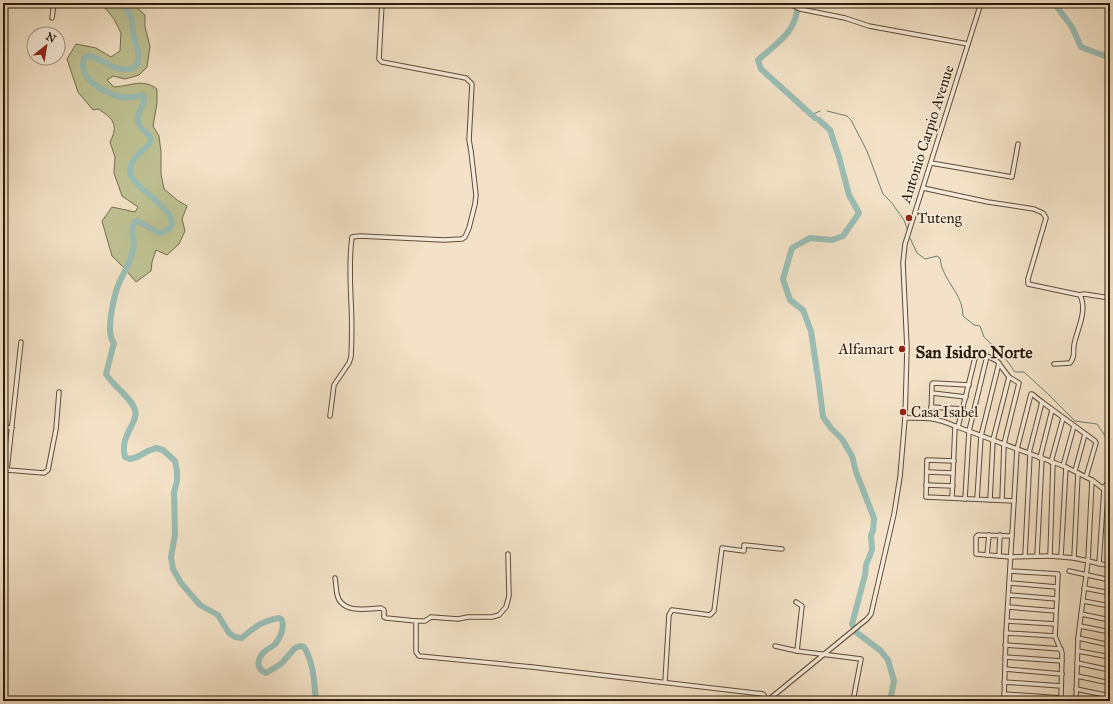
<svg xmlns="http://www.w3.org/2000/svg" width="1113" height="704" viewBox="0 0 1113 704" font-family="'IM FELL Great Primer',serif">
<rect width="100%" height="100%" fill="#f3e2c7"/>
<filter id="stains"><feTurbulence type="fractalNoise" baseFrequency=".005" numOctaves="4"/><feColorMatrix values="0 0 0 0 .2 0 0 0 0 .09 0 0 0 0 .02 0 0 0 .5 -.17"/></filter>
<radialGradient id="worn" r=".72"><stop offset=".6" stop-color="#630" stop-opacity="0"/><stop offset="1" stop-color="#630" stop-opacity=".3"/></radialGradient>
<path fill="#bfc293" stroke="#746e4d" d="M 101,3 L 133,3 L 136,7 L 145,15 L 145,27 L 150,46 L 147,67 L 139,75 L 125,79 L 113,76 L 107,80 L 114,87 C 131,86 143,78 157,89 L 157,103 L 153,126 L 159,136 L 161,152 L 161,174 L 164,189 L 177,200 L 187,206 L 182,219 L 185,231 L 179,244 L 167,255 L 156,250 L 152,262 L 151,271 L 136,282 L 125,269 L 112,256 L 102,221 L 112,207 L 135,212 L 138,207 L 122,196 L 114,173 L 115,157 L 110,142 C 119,125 113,118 98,109 L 93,110 L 78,92 L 67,59 L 76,44 L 96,48 L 111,57 L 120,51 L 121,33 L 114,19 Z"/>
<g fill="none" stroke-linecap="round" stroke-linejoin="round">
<g stroke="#6d7d6f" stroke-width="1">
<path d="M 827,111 L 847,116 L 851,120 L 867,151 L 883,194 L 891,202 L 904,220 L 908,231"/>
<path d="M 811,115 L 820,111"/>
<path d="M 909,236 L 917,253 L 925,259 L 937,256 L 940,258 C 941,262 941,267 943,270 C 950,287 963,297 963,316 L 974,325 L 980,326 L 984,337 L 1003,355 L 1015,372 L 1024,372 L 1048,394 L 1075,421 L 1097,424 L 1110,443"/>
</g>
<g stroke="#9bbeb5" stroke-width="6">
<path d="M 122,3 L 131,16 L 134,38 L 138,51 L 138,62 L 134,68 C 115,73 107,61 90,56 L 85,57 C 75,78 105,93 121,97 C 127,98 136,97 143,95 C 148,105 132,113 140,126 C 142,130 148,133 151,138 C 150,140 150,142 149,144 C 148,146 145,148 143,150 C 136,155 129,164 130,173 C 132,189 197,220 161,233 C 150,230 145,223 136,221 C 128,228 136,238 133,249 C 131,262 124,272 119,283 C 114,295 110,316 110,329 C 110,334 111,339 114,343 L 106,374 C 113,386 131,397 135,410 C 139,423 119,435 125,457 L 130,459 L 137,457 L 148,451 L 156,448 L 163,450 L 175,461 L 177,471 L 177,481 L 174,492 L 175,535 L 171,557 L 173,569 L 181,583 L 200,605 L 218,615 L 229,633 L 235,637 L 242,638 C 252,628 265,620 279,618 L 282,620 C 284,627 281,637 276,643 C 274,646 271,647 268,649 C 259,655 253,667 266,673 L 281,664 L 295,648 L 300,646 L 304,647 C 314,663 314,683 316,701"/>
<path d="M 798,3 C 797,32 778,42 758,60 L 761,69 L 815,118"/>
<path d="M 1054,3 L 1072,27 L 1081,47 L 1110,58"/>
<path d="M 819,120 L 830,130 L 839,157 L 849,195 L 859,213 L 843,236 L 832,240 L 810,238 L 792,248 L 783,279 L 790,300 L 803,310 L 811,331 L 819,385 L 823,417 L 831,428 L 842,439 L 852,456 L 856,472 L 874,518 L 873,531 L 871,535 L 872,550 L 866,565 L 865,575 L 852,624 L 856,632 L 881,651 L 888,660 L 894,681 L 890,701"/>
</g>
<defs>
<g id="minor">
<path d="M 788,3 L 800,9 L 845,18 L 869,26 L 968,44"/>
<path d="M 52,18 L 54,3"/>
<path d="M 931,163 L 1012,177 L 1018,144"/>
<path d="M 923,188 L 988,202 L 1034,209 L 1043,213 L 1046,218 L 1028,279 L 1028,284 L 1080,295 L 1084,294 L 1110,298"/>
<path d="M 1054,364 L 1070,363 C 1075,357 1073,353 1074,345 C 1077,329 1088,311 1080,295"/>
<path d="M 932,393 L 966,397"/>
<path d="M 931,407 L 963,409"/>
<path d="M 330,416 L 334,385 L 349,363 L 351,357 C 352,338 352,319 351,300 C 350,279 349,258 352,237 L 360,236 L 444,240 L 462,239 L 465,237 L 469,228 L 475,204 L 476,195 L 471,151 L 469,140 L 472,84 L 466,78 L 382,62 L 379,59 L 382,3"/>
<path d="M 905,418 C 927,418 935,417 955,426 L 1066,467 L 1092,480 L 1110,494"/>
<path d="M 931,418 L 932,384 L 933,383 L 969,385"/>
<path d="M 3,427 L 12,428"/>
<path d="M 958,427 L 976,354 L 979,352 L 997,361 L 1009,377 L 1019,383 L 1004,444 L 1002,500"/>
<path d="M 1029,453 L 1042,402"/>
<path d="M 1040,458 L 1052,410"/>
<path d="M 954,461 L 927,460 L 926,497 L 1014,501 L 1017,449 L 1031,394 L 1032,394 L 1042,402 L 1095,441 L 1096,443 L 1086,477"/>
<path d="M 1051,462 L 1063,418"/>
<path d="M 1053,463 L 1050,556 L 1074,558"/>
<path d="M 1063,466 L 1074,426"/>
<path d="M 3,469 L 7,470 L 21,342"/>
<path d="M 7,470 L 44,473 L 48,470 L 56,429 L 59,392"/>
<path d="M 1075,471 L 1085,434"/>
<path d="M 927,472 L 953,473"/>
<path d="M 1092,480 L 1088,561 L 1110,566"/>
<path d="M 926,485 L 953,486"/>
<path d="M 1103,488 L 1110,481"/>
<path d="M 952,498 L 955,426"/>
<path d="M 965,499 L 969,431 L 987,356"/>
<path d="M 977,499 L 981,436 L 999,363"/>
<path d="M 990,500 L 993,440 L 1009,377"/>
<path d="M 1012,536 L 978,535 L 976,537 L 976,554 L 1011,557 L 1050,556"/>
<path d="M 987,555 L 989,535"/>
<path d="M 999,556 L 1000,535"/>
<path d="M 1025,556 L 1030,454"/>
<path d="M 1037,556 L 1042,458"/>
<path d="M 1061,556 L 1066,467"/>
<path d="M 1099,564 L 1104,489"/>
<path d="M 1010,571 L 1058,574 L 1055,636 L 1062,653 L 1061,701"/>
<path d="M 1069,571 L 1110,580"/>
<path d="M 335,578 C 336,583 336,589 337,594 C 341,614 366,609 381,608 L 384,610 L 384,617 L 386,618 L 416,621 L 416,652 L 419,656 L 532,667 L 763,694 L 764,695 L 766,701"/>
<path d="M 1009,583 L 1057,587"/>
<path d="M 1084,588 L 1110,593"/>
<path d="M 1009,595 L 1057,599"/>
<path d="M 1083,601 L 1110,606"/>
<path d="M 796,602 L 802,606 L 797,651"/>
<path d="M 1008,607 L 1056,611"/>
<path d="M 1081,614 L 1110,620"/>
<path d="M 416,621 L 425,621 L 431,617 L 458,619 L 468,617 L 492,617 L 499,615 L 506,607 L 509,596 L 508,554"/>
<path d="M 1007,621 L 1055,624"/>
<path d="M 1080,626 L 1110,632"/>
<path d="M 1006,633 L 1055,636"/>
<path d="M 1078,638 L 1110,645"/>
<path d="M 1005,645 L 1061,649"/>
<path d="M 775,646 L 797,651 L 861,659 L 853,701"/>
<path d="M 1078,651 L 1110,657"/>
<path d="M 1005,657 L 1062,661"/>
<path d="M 1077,663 L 1110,670"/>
<path d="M 1005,669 L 1062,674"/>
<path d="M 1077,676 L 1110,683"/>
<path d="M 665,682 L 669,615 L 672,610 L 710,615 L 714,611 L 722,548 L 744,551 L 744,545 L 782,549"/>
<path d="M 1004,682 L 1061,686"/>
<path d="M 1076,689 L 1110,696"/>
<path d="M 1004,694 L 1061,698"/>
<path d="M 767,701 L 867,619 L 871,614 L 894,514 L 900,477 L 905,418 L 907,348 L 903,263 L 905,244 L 981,3"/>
<path d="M 1004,701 L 1006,633 L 1014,501"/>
<path d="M 1076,701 L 1078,638 L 1088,561 L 1074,558 L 1078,473"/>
</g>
</defs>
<use href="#minor" stroke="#5c4d37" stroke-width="5.5"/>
<use href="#minor" stroke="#f7ecdb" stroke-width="3.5"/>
</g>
<g fill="#8f2418" stroke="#f7ecdb" stroke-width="1.5">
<circle cx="909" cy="218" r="4"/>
<circle cx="902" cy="349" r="4"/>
<circle cx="903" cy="412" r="4"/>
</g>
<g text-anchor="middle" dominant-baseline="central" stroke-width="3" stroke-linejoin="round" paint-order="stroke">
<g font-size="15" fill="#291b07" stroke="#f7ecdb">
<text transform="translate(927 134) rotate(-72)">Antonio Carpio Avenue</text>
</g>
<g font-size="15" fill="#291b07" stroke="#f7ecdb" text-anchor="start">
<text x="917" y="218">Tuteng</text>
<text x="894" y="349" text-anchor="end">Alfamart</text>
<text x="911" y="412">Casa Isabel</text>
</g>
<g font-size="17" font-weight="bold" fill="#291b07" stroke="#f7ecdb">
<text x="974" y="352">San Isidro Norte</text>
</g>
</g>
<rect width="1113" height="704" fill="none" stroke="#f3e2c7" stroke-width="16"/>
<rect x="4" y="4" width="1105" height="696" fill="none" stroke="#291b07" stroke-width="2"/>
<rect x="8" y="8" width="1097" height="688" fill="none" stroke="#291b07"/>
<g transform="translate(46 46) rotate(30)"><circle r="19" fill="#f7ecdb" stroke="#a59886"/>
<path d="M0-3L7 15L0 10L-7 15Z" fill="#8f2418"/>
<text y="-6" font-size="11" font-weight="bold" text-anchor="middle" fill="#291b07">N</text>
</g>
<rect width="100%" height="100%" filter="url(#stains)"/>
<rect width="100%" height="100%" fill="url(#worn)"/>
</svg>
